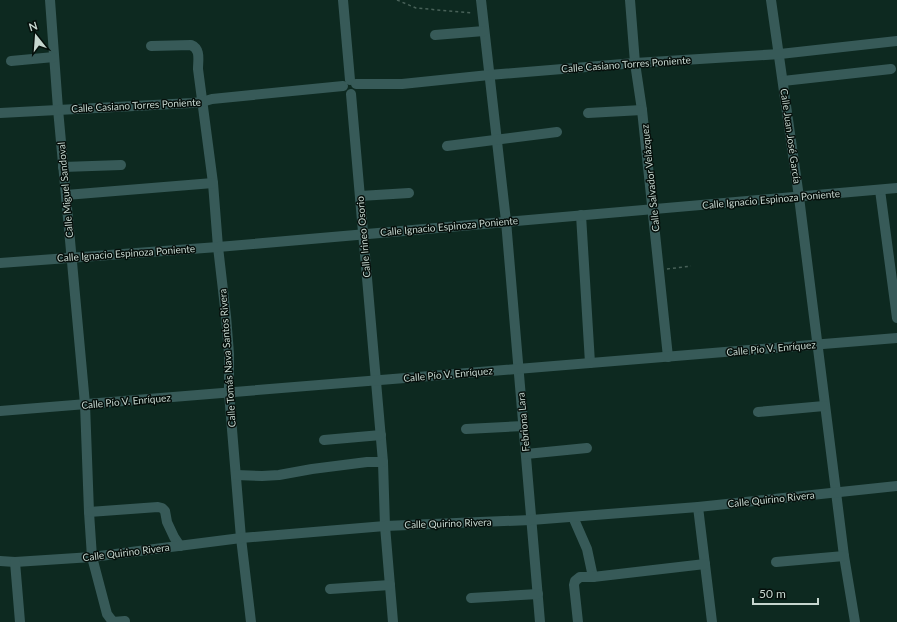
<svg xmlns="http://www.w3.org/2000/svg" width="897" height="622" viewBox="0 0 897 622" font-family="Lato,sans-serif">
<rect width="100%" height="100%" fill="#0d2920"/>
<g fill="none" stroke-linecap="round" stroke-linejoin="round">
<g stroke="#486158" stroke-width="1.5" stroke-dasharray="3 3" stroke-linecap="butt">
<path d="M 397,0 L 416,8 L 472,13"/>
<path d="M 667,269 L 691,266"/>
</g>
<g stroke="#375a58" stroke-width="10">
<path d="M 50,0 L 58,109 L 85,404 L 89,512 L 92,557 L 107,614 L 113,622 L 125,621"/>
<path d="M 343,0 L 350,80"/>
<path d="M 481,0 L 506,221 L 540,622"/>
<path d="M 630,0 L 635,63 L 642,110 L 668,357"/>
<path d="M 771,0 L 799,197 L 844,556 L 855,622"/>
<path d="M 435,35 L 484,31"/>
<path d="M 151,46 L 191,45 C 201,49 198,60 198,69 L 213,183 L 218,247 L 226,316 L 229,354 L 229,393 L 241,538 L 251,622"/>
<path d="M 11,61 L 54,57"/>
<path d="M 783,81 L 891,69"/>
<path d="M 356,84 L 402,84 L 489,75 L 635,63 L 780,54 L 897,41"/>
<path d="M 351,94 L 383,462 L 385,526 L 393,622"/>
<path d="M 0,113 L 192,103 L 202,102 L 212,99 L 343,86"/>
<path d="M 588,113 L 642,110"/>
<path d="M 447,146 L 557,132"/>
<path d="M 63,167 L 121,165"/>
<path d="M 880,190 L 897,318"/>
<path d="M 66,195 L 213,183"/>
<path d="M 360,196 L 409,193"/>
<path d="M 581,215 L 590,363"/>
<path d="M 0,263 L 218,247 L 897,188"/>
<path d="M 0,411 L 897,338"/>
<path d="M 758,412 L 824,406"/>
<path d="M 466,429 L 523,426"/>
<path d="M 324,440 L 381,435"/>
<path d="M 526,454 L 587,448"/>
<path d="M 236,475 L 262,476 L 279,475 L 312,469 L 367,462 L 383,462"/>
<path d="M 698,507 L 712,622"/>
<path d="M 89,512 L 158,507 L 162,508 L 165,511 L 167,522 L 174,537 L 180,546"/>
<path d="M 573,517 L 587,549 L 593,577"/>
<path d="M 0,561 L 15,562 L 92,557 L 241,538 L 385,526 L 531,520 L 698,507 L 897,486"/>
<path d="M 15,562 L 20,622"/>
<path d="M 776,562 L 844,556"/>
<path d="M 330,589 L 390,585"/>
<path d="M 471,598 L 538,594"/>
<path d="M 578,622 L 574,585 L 575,581 L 580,577 L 593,577 L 705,564"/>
</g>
</g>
<g text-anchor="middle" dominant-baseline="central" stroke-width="3" stroke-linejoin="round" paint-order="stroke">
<g font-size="10" fill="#c6d6cf" stroke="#050f0b">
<text transform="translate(626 64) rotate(-4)">Calle Casiano Torres Poniente</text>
<text transform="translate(136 105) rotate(-3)">Calle Casiano Torres Poniente</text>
<text transform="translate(791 136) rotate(82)">Calle Juan José García</text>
<text transform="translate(650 178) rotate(-96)">Calle Salvador Velázquez</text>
<text transform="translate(65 190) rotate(-95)">Calle Miguel Sandoval</text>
<text transform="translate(771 199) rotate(-5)">Calle Ignacio Espinoza Poniente</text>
<text transform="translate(449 226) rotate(-5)">Calle Ignacio Espinoza Poniente</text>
<text transform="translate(363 237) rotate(-95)">Calle Irineo Osorio</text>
<text transform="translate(126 253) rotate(-4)">Calle Ignacio Espinoza Poniente</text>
<text transform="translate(771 348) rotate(-5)">Calle Pío V. Enríquez</text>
<text transform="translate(227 358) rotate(-94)">Calle Tomás Nava Santos Rivera</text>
<text transform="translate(448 374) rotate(-5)">Calle Pío V. Enríquez</text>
<text transform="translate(126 401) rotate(-5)">Calle Pío V. Enríquez</text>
<text transform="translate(523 422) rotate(-95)">Febriona Lara</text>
<text transform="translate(771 499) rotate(-6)">Calle Quirino Rivera</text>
<text transform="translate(448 523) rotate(-2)">Calle Quirino Rivera</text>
<text transform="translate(126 552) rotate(-7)">Calle Quirino Rivera</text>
</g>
</g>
<g transform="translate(36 36) rotate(343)" stroke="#050f0b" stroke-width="3" paint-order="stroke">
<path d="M0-3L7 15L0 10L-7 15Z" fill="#c6d6cf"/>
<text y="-6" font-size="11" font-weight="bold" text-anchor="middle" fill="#c6d6cf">N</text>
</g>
<path d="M753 598v6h65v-6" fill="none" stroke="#c6d6cf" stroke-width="2"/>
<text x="759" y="598" font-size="12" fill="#c6d6cf" stroke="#050f0b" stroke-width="3" paint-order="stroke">50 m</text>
</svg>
